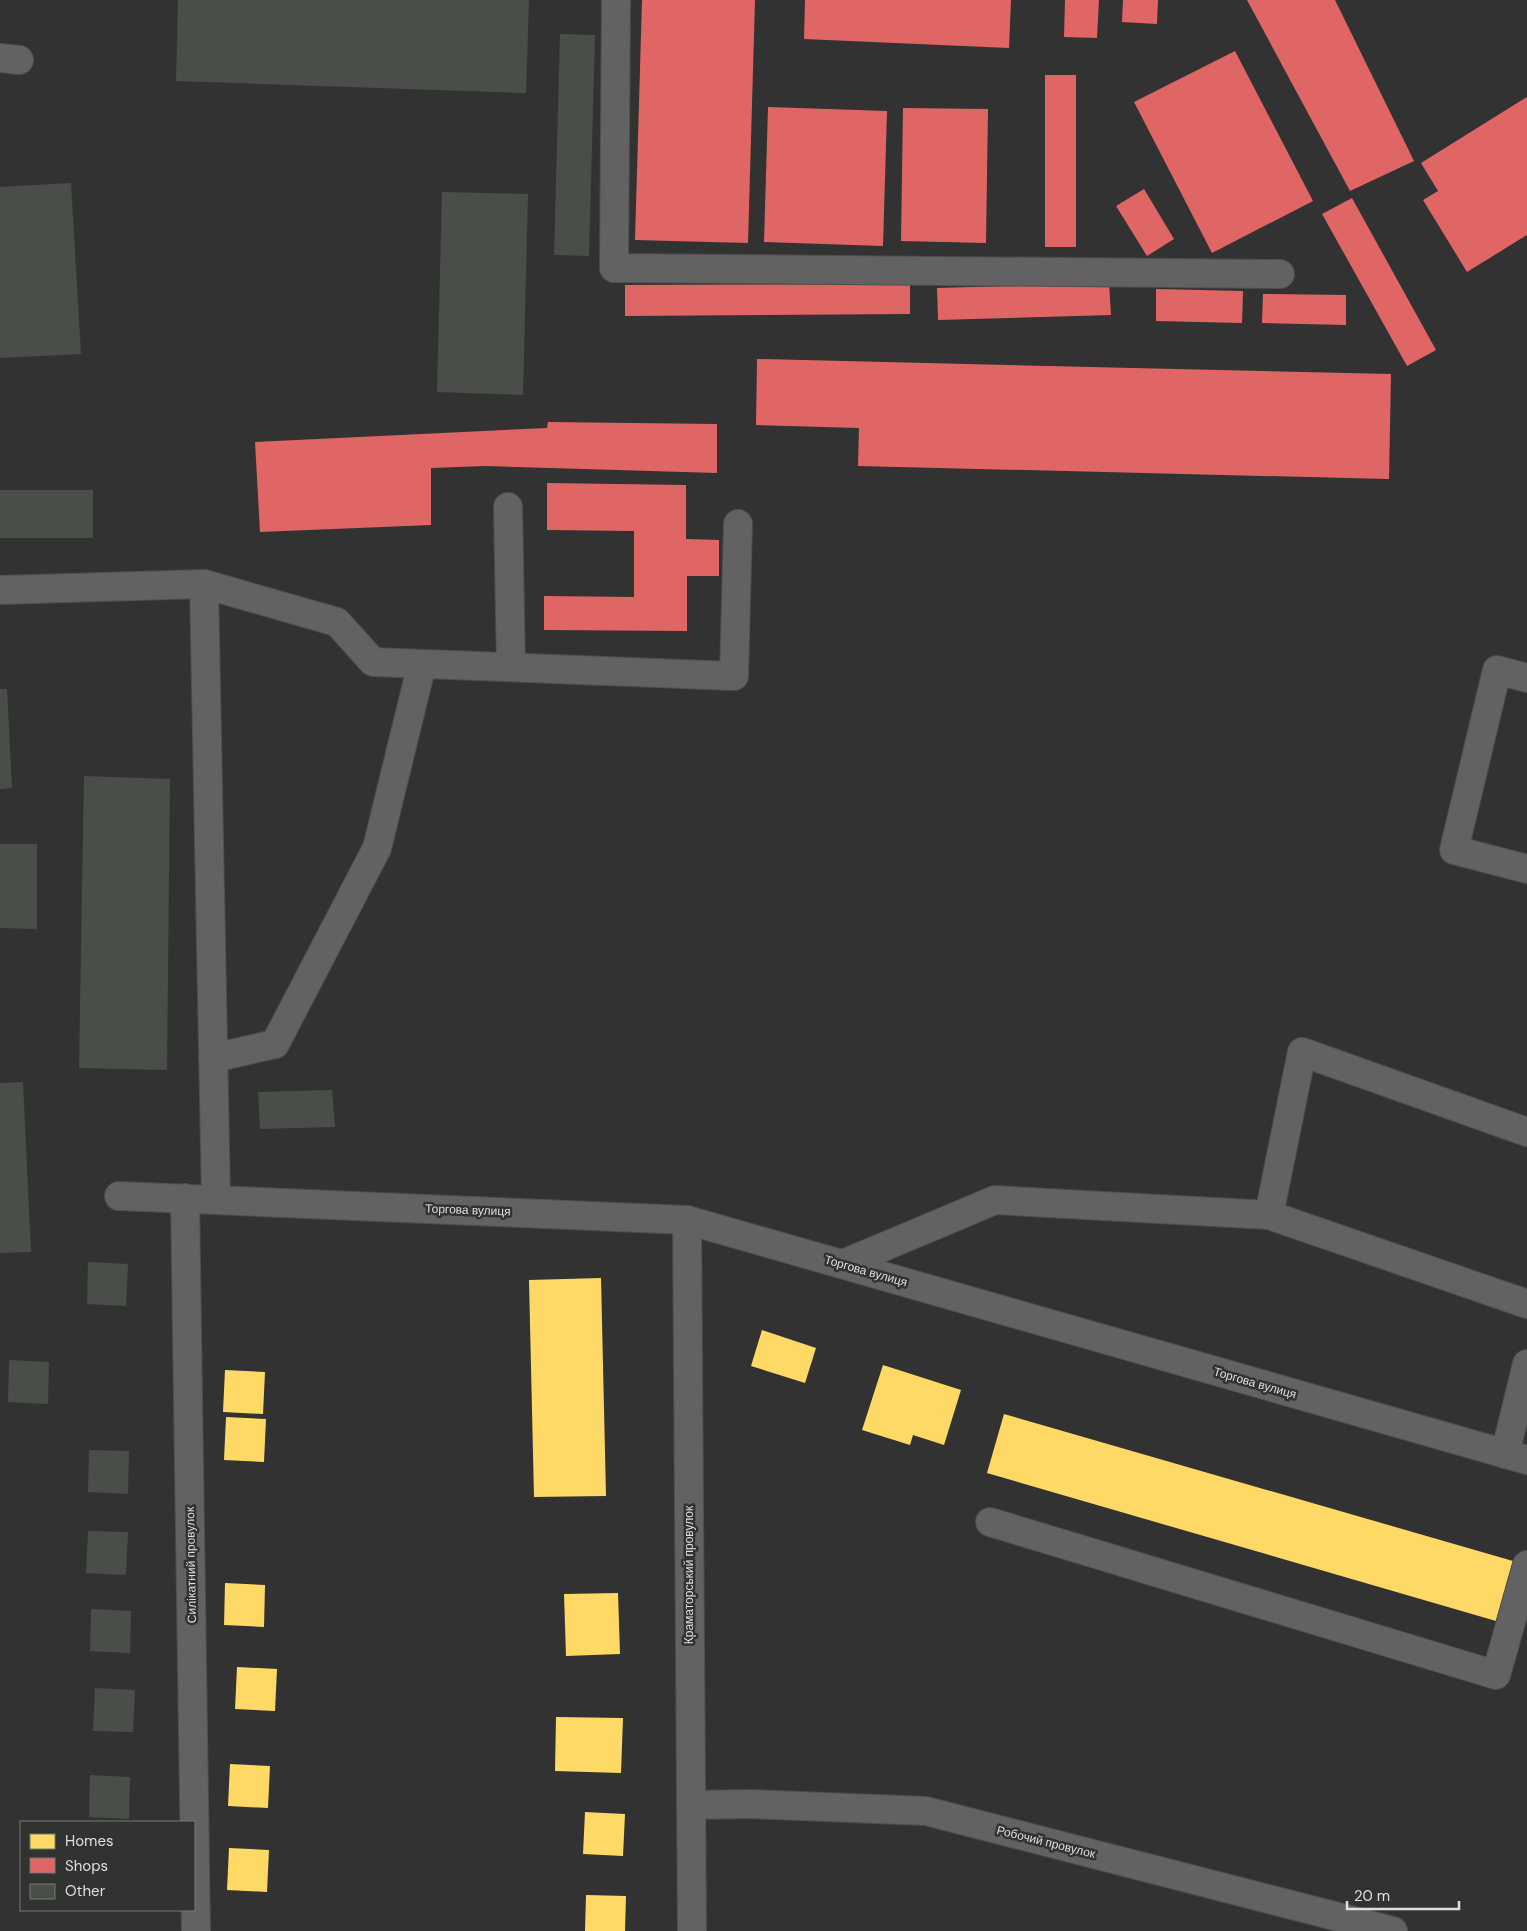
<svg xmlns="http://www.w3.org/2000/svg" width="1527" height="1931" viewBox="0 0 1527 1931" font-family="'DM Sans',sans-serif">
<rect width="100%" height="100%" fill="#323232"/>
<g fill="#ffd966">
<path d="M 601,1278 L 606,1496 L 534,1497 L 529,1280 Z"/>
<path d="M 762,1330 L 816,1348 L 805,1383 L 751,1366 Z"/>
<path d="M 883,1365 L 961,1390 L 944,1445 L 913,1435 L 910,1445 L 862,1430 Z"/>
<path d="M 225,1370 L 265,1372 L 263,1414 L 223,1412 Z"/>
<path d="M 1004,1414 L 1513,1561 L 1496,1621 L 987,1473 Z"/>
<path d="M 226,1417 L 266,1419 L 264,1462 L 224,1460 Z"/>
<path d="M 225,1583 L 265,1585 L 264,1627 L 224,1625 Z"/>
<path d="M 618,1593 L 620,1654 L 566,1656 L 564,1594 Z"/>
<path d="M 237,1667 L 277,1669 L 275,1711 L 235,1709 Z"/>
<path d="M 556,1717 L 623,1718 L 621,1773 L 555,1771 Z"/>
<path d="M 230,1764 L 270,1766 L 268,1808 L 228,1806 Z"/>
<path d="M 585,1812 L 625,1814 L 623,1856 L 583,1854 Z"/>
<path d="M 229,1848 L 269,1850 L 267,1892 L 227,1890 Z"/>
<path d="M 586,1895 L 626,1896 L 625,1931 L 585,1931 Z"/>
</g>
<g fill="#e06666">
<path d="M 642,0 L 755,0 L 748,243 L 635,240 Z"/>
<path d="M 805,0 L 1011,0 L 1009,48 L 804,39 Z"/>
<path d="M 1065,0 L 1099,0 L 1097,38 L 1064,37 Z"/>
<path d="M 1123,0 L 1158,0 L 1157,24 L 1122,22 Z"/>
<path d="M 1247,0 L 1335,0 L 1414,161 L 1350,191 Z"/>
<path d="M 1235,51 L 1313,201 L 1212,253 L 1134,102 Z"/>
<rect x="1045" y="75" width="31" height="172"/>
<path d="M 1527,97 L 1527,235 L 1467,272 L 1423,200 L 1438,191 L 1421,163 Z"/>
<path d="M 768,107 L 887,111 L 883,246 L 764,242 Z"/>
<path d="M 903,108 L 988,109 L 986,243 L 901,241 Z"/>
<path d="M 1144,189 L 1174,239 L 1147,256 L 1116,206 Z"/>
<path d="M 1352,198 L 1436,350 L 1407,366 L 1322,214 Z"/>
<path d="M 1109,283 L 1111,315 L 938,320 L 937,288 Z"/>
<path d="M 910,284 L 910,314 L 625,316 L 625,285 Z"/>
<path d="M 1156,289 L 1243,291 L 1242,323 L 1156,321 Z"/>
<path d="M 1263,294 L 1346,295 L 1346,325 L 1262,323 Z"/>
<path d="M 757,359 L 1391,374 L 1389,479 L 858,466 L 859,428 L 756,425 Z"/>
<path d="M 548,422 L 717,424 L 717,473 L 485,466 L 431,468 L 431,525 L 260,532 L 255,442 L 547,428 Z"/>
<path d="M 547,483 L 686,485 L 686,539 L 719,540 L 719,576 L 687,576 L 687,631 L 544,630 L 544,596 L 634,597 L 634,531 L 547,530 Z"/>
</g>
<g fill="#4a4e49">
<path d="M 178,0 L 529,0 L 526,93 L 176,81 Z"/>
<path d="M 560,34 L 595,35 L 589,256 L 554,255 Z"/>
<path d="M 71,183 L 81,354 L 0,358 L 0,187 Z"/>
<path d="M 442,192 L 528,194 L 523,395 L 437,392 Z"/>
<rect x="0" y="490" width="93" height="48"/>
<path d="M 0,689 L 7,689 L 12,788 L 0,789 Z"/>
<path d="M 84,776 L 170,779 L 167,1070 L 79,1068 Z"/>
<path d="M 0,844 L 37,844 L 37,929 L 0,928 Z"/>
<path d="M 23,1082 L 31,1252 L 0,1253 L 0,1083 Z"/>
<path d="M 332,1090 L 335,1127 L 260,1129 L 258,1092 Z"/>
<path d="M 88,1262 L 128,1264 L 126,1306 L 87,1304 Z"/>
<path d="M 9,1360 L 49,1362 L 48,1404 L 8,1402 Z"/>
<path d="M 89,1450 L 129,1451 L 128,1494 L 88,1492 Z"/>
<path d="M 88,1531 L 128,1532 L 126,1575 L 86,1573 Z"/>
<path d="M 91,1609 L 131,1611 L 130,1653 L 90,1651 Z"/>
<path d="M 95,1688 L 135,1690 L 133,1732 L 93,1731 Z"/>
<path d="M 90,1775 L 130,1777 L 129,1819 L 89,1817 Z"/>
</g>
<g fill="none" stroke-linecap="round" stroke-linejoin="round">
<defs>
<g id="minor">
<path d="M 616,0 L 614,268 L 1280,274"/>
<path d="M 0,58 L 19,60"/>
<path d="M 508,507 L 511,667"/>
<path d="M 0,590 L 204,584"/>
<path d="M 1527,678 L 1497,670 L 1454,850 L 1527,869"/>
<path d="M 213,1058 L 275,1044 L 377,848 L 422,664"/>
<path d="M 1527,1132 L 1302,1052 L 1269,1215 L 1527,1304"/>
<path d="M 119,1196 L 687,1220 L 1527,1460"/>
<path d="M 185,1198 L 196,1931"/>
<path d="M 216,1199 L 204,584 L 337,622 L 373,662 L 734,676 L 738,524"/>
<path d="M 687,1220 L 692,1931"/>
<path d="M 843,1264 L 995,1200 L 1269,1215"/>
<path d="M 1505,1454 L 1527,1364"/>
<path d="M 990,1522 L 1496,1675 L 1527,1565"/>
<path d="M 691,1805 L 750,1804 L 926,1811 L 1393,1931"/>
</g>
</defs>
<use href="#minor" stroke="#4e4e4e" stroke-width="30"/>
<use href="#minor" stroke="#626262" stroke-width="28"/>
</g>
<g text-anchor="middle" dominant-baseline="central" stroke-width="5" stroke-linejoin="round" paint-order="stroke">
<g font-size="12" fill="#dedfde" stroke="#313331">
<text transform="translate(468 1210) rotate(2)">Торгова вулиця</text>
<text transform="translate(866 1271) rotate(16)">Торгова вулиця</text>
<text transform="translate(1255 1383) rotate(16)">Торгова вулиця</text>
<text transform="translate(191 1565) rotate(-91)">Силікатний провулок</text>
<text transform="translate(689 1575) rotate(-90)">Краматорський провулок</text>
<text transform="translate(1046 1842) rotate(14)">Робочий провулок</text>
</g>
</g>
<rect x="20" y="1821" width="175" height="90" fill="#313331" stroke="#767876"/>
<rect x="30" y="1834" width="25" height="15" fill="#ffd966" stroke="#767876"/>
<text x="65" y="1846" font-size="15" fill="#dedfde">Homes</text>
<rect x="30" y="1858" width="25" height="15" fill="#e06666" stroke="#767876"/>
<text x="65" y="1871" font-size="15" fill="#dedfde">Shops</text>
<rect x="30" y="1884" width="25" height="15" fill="#4a4e49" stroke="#767876"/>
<text x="65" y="1896" font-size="15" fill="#dedfde">Other</text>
<path d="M1347 1901v8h112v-8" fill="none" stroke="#dedfde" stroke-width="2.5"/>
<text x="1354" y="1901" font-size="15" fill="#dedfde" stroke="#313331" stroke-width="4" paint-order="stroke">20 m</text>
</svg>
